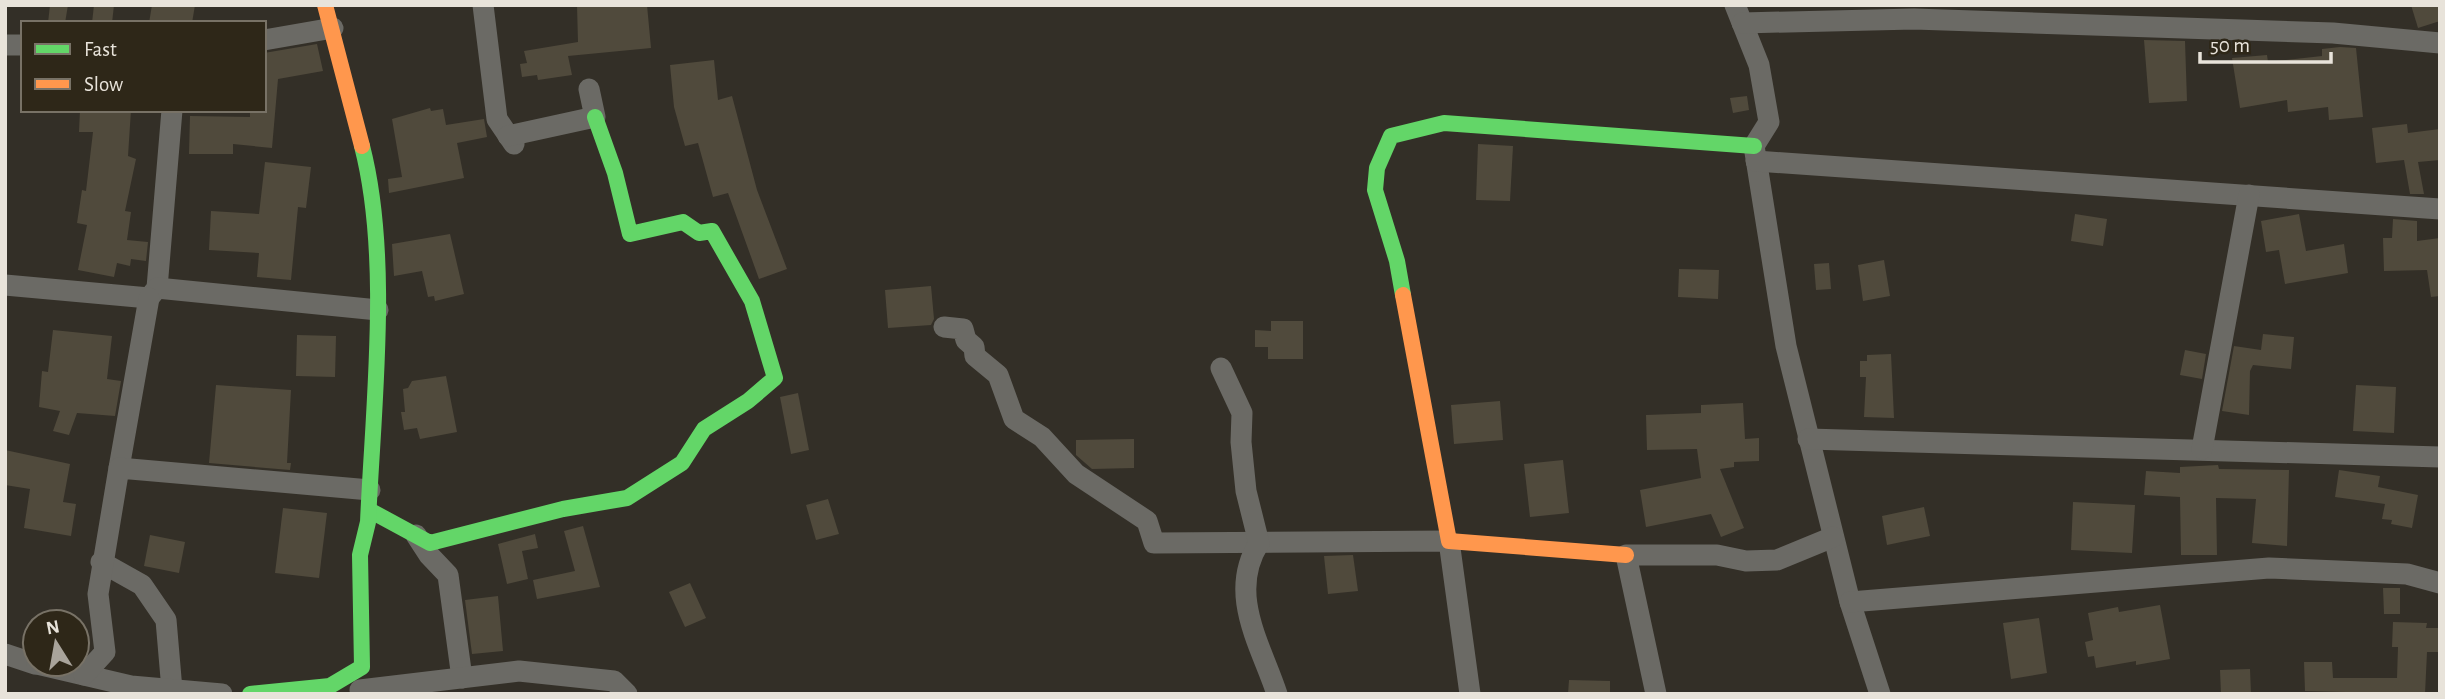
<svg xmlns="http://www.w3.org/2000/svg" width="2445" height="699" viewBox="0 0 2445 699" font-family="'Alegreya Sans',sans-serif">
<rect width="100%" height="100%" fill="#332f27"/>
<g fill="#504a3c">
<path d="M 50,5 L 68,5 L 65,23 L 48,23 Z"/>
<path d="M 94,5 L 114,5 L 112,23 L 92,23 Z"/>
<path d="M 152,5 L 195,5 L 192,23 L 149,23 Z"/>
<path d="M 577,5 L 647,5 L 651,48 L 568,56 L 572,75 L 538,80 L 537,75 L 522,77 L 520,64 L 527,63 L 524,51 L 578,42 Z"/>
<path d="M 2411,5 L 2440,5 L 2440,21 L 2418,28 Z"/>
<path d="M 2144,40 L 2185,41 L 2187,101 L 2149,103 Z"/>
<path d="M 317,44 L 323,71 L 278,79 L 272,148 L 233,144 L 233,154 L 189,154 L 190,116 L 250,117 L 250,110 L 264,110 L 264,53 Z"/>
<path d="M 2340,47 L 2356,48 L 2363,117 L 2329,120 L 2328,107 L 2288,112 L 2287,100 L 2240,108 L 2232,58 L 2267,55 L 2268,62 L 2322,56 L 2322,49 Z"/>
<path d="M 714,60 L 718,100 L 732,96 L 757,190 L 787,269 L 759,279 L 728,193 L 713,197 L 698,143 L 685,146 L 674,107 L 670,65 Z"/>
<path d="M 1747,96 L 1749,110 L 1733,113 L 1730,98 Z"/>
<path d="M 430,108 L 431,111 L 443,109 L 446,125 L 484,119 L 487,137 L 457,143 L 464,178 L 389,193 L 388,179 L 402,177 L 392,119 Z"/>
<path d="M 80,110 L 131,110 L 128,156 L 136,159 L 125,211 L 131,212 L 127,240 L 148,242 L 146,261 L 131,259 L 130,266 L 117,263 L 114,277 L 78,270 L 87,225 L 77,223 L 82,190 L 86,191 L 93,132 L 79,132 Z"/>
<path d="M 2407,124 L 2408,133 L 2440,129 L 2440,160 L 2418,162 L 2424,194 L 2410,194 L 2404,160 L 2376,163 L 2372,128 Z"/>
<path d="M 1478,144 L 1513,146 L 1510,201 L 1476,200 Z"/>
<path d="M 265,162 L 311,167 L 306,208 L 298,207 L 291,280 L 257,277 L 259,253 L 209,250 L 211,211 L 259,214 Z"/>
<path d="M 2075,214 L 2107,219 L 2103,246 L 2071,241 Z"/>
<path d="M 2299,214 L 2306,251 L 2344,244 L 2348,273 L 2285,284 L 2279,250 L 2266,252 L 2261,221 Z"/>
<path d="M 2393,219 L 2417,221 L 2417,241 L 2440,238 L 2440,296 L 2431,297 L 2427,270 L 2384,271 L 2383,238 L 2392,238 Z"/>
<path d="M 450,234 L 464,294 L 435,301 L 434,296 L 428,297 L 422,271 L 394,276 L 392,244 Z"/>
<path d="M 1884,260 L 1890,296 L 1863,301 L 1858,265 Z"/>
<path d="M 1829,263 L 1831,289 L 1816,290 L 1814,264 Z"/>
<path d="M 1679,269 L 1719,270 L 1718,299 L 1678,297 Z"/>
<path d="M 931,286 L 934,319 L 931,325 L 888,328 L 885,290 Z"/>
<path d="M 1271,321 L 1303,321 L 1303,359 L 1268,359 L 1268,347 L 1255,347 L 1255,330 L 1271,331 Z"/>
<path d="M 53,330 L 112,336 L 107,379 L 121,381 L 115,416 L 77,413 L 69,435 L 53,431 L 60,411 L 39,407 L 42,371 L 48,372 Z"/>
<path d="M 2263,334 L 2294,337 L 2291,369 L 2253,365 L 2250,371 L 2249,415 L 2222,411 L 2234,346 L 2261,350 Z"/>
<path d="M 297,335 L 336,336 L 335,377 L 296,376 Z"/>
<path d="M 2185,350 L 2206,354 L 2202,379 L 2180,375 Z"/>
<path d="M 1891,354 L 1894,418 L 1864,417 L 1866,377 L 1860,377 L 1860,361 L 1867,361 L 1867,355 Z"/>
<path d="M 446,376 L 457,432 L 420,439 L 417,428 L 404,430 L 401,412 L 405,412 L 403,389 L 408,388 L 412,381 Z"/>
<path d="M 216,385 L 291,390 L 287,463 L 291,463 L 290,470 L 209,463 Z"/>
<path d="M 2356,385 L 2396,387 L 2394,433 L 2353,431 Z"/>
<path d="M 798,393 L 809,450 L 791,454 L 780,397 Z"/>
<path d="M 1500,401 L 1503,440 L 1454,444 L 1451,405 Z"/>
<path d="M 1743,403 L 1745,439 L 1759,438 L 1759,461 L 1734,462 L 1734,467 L 1720,469 L 1744,528 L 1721,537 L 1711,514 L 1646,527 L 1640,490 L 1701,478 L 1697,449 L 1647,450 L 1646,415 L 1701,413 L 1701,405 Z"/>
<path d="M 1134,439 L 1134,468 L 1092,469 L 1076,455 L 1076,440 Z"/>
<path d="M 5,450 L 70,464 L 63,502 L 76,504 L 71,536 L 24,528 L 30,489 L 5,485 Z"/>
<path d="M 1563,460 L 1569,513 L 1530,517 L 1524,464 Z"/>
<path d="M 2218,465 L 2219,469 L 2289,470 L 2287,546 L 2252,543 L 2256,499 L 2216,498 L 2217,555 L 2181,555 L 2180,497 L 2144,495 L 2146,471 L 2180,473 L 2180,467 Z"/>
<path d="M 2339,470 L 2380,476 L 2378,487 L 2418,495 L 2412,528 L 2391,524 L 2392,520 L 2382,519 L 2385,504 L 2335,497 Z"/>
<path d="M 828,499 L 839,534 L 816,540 L 806,505 Z"/>
<path d="M 2073,502 L 2135,505 L 2132,553 L 2071,550 Z"/>
<path d="M 1924,507 L 1930,536 L 1887,545 L 1882,516 Z"/>
<path d="M 283,508 L 327,513 L 319,578 L 275,573 Z"/>
<path d="M 583,526 L 600,587 L 537,599 L 533,580 L 575,571 L 564,531 Z"/>
<path d="M 535,534 L 538,548 L 522,551 L 528,579 L 507,584 L 498,544 Z"/>
<path d="M 150,535 L 185,542 L 179,573 L 144,566 Z"/>
<path d="M 1353,555 L 1358,591 L 1328,594 L 1324,556 Z"/>
<path d="M 690,583 L 706,618 L 685,627 L 669,592 Z"/>
<path d="M 2383,588 L 2400,588 L 2400,614 L 2384,614 Z"/>
<path d="M 498,596 L 503,651 L 472,654 L 465,600 Z"/>
<path d="M 2160,605 L 2170,659 L 2136,665 L 2136,661 L 2096,668 L 2094,656 L 2088,657 L 2085,642 L 2093,640 L 2088,613 L 2118,607 L 2119,612 Z"/>
<path d="M 2039,618 L 2047,673 L 2011,679 L 2003,623 Z"/>
<path d="M 2393,622 L 2427,623 L 2426,628 L 2440,628 L 2440,652 L 2427,652 L 2425,694 L 2305,691 L 2304,662 L 2332,662 L 2333,678 L 2397,678 L 2398,647 L 2392,647 Z"/>
<path d="M 2250,669 L 2251,694 L 2221,694 L 2220,670 Z"/>
<path d="M 1569,680 L 1610,681 L 1610,694 L 1568,694 Z"/>
</g>
<g fill="none" stroke-linecap="round" stroke-linejoin="round">
<g stroke="#6b6a65" stroke-width="21">
<path d="M 483,5 L 497,119 L 514,144"/>
<path d="M 1735,5 L 1759,65 L 1769,122 L 1754,146 L 1786,346 L 1850,602 L 1880,694"/>
<path d="M 1742,23 L 1914,19 L 2333,33 L 2440,43"/>
<path d="M 264,40 L 333,28"/>
<path d="M 5,45 L 23,45"/>
<path d="M 508,136 L 595,117 L 589,89"/>
<path d="M 1756,161 L 2440,209"/>
<path d="M 5,285 L 149,298 L 157,288 L 172,110"/>
<path d="M 157,288 L 378,310"/>
<path d="M 944,327 L 963,329 L 966,340 L 974,347 L 975,356 L 998,375 L 1014,419 L 1042,437 L 1076,474 L 1147,521 L 1154,543 L 1449,541 L 1470,694"/>
<path d="M 1221,368 L 1242,413 L 1241,442 L 1246,491 L 1259,543 C 1227,594 1261,645 1277,694"/>
<path d="M 1808,439 L 2440,457"/>
<path d="M 2202,449 L 2249,195"/>
<path d="M 119,468 L 149,298"/>
<path d="M 416,535 L 429,555 L 448,575 L 462,678"/>
<path d="M 101,562 L 142,585 L 166,620 L 172,690"/>
<path d="M 1850,602 L 2269,568 L 2407,574 L 2440,583"/>
<path d="M 5,654 L 35,664"/>
<path d="M 37,664 L 131,686 L 222,694"/>
<path d="M 84,675 L 105,652 L 98,594 L 119,468 L 370,490"/>
<path d="M 360,690 L 519,671 L 614,681 L 627,694"/>
<path d="M 1656,694 L 1626,555 L 1717,555 L 1746,561 L 1777,560 L 1833,537"/>
</g>
<g stroke="#63d668" stroke-width="16">
<path d="M 1403,295 L 1397,261 L 1375,190 L 1377,168 L 1391,136 L 1444,123 L 1754,146"/>
<path d="M 369,510 L 430,543 L 563,509 L 627,498 L 682,463 L 704,429 L 748,401 L 775,378 L 752,301 L 712,231 L 699,233 L 683,222 L 630,234 L 615,173 L 595,117"/>
<path d="M 250,694 L 330,686 L 362,667 L 360,555 L 368,522 C 373,406 391,258 362,146"/>
</g>
<g stroke="#ff974d" stroke-width="16">
<path d="M 325,5 L 362,146"/>
<path d="M 1403,295 L 1449,541 L 1626,555"/>
</g>
</g>
<rect width="2445" height="699" fill="none" stroke="#e8e3da" stroke-width="14"/>
<rect x="21" y="21" width="245" height="91" fill="#2e2718" stroke="#787266" stroke-width="2"/>
<rect x="35" y="44" width="35" height="10" fill="#63d668" stroke="#787266" stroke-width="2"/>
<text x="84" y="56" font-size="21" fill="#e8e3da">Fast</text>
<rect x="35" y="79" width="35" height="10" fill="#ff974d" stroke="#787266" stroke-width="2"/>
<text x="84" y="91" font-size="21" fill="#e8e3da">Slow</text>
<g transform="translate(56 643) rotate(349)"><circle r="33" fill="#2e2718" stroke="#787266" stroke-width="2"/>
<path d="M0-5L12 26L0 18L-12 26Z" fill="#a9a49b"/>
<text y="-10" font-size="19" font-weight="bold" text-anchor="middle" fill="#e8e3da">N</text>
</g>
<path d="M2200 52v10h131v-10" fill="none" stroke="#e8e3da" stroke-width="3.5"/>
<text x="2210" y="52" font-size="21" fill="#e8e3da" stroke="#2e2718" stroke-width="5" paint-order="stroke">50 m</text>
</svg>
